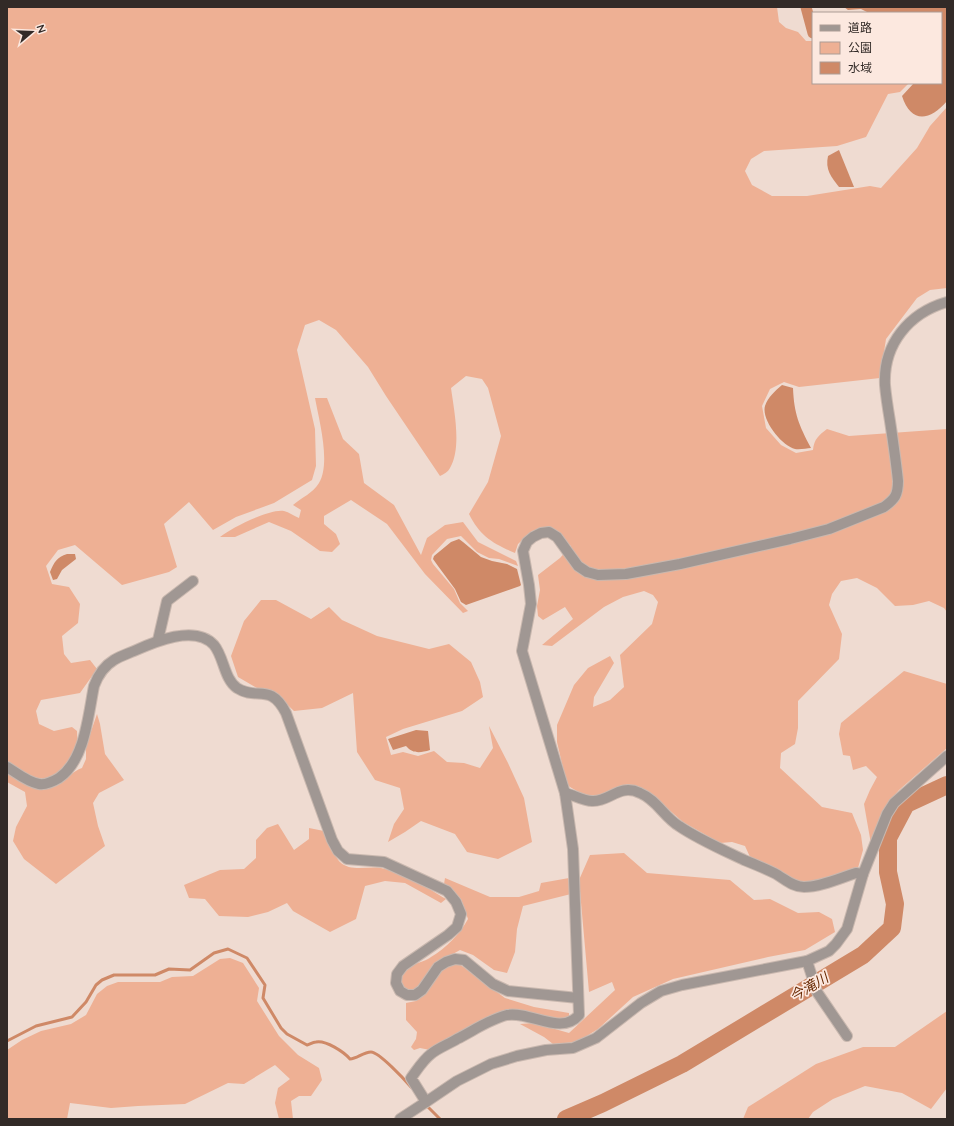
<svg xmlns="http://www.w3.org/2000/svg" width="954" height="1126" viewBox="0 0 954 1126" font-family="Quicksand,'Noto Sans JP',sans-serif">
<rect width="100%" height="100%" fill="#efdbd1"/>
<g fill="#eeb094">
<path d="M 7,7 L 777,7 L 779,22 L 786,28 L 798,32 L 806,41 L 813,41 L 813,83 L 909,83 L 900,92 L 888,94 L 866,137 L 837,146 L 764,151 L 751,159 L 745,171 L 752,185 L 772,196 L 807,196 L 870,186 L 881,188 L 917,148 L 930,126 L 947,107 L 947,288 L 930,290 L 917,298 L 886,339 L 880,378 L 799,387 L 784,382 L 770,389 L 762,406 L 766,428 L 781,445 L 796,453 L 813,450 C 814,439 819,435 827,429 L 849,436 L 947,429 L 947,612 L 944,608 L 929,601 L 913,605 L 895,606 L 877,588 L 857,578 L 841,581 L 832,594 L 829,605 L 842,634 L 839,659 L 798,701 L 798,728 L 795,744 L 781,753 L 780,768 L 822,807 L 852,813 L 861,835 L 863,850 L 858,868 L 817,881 L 802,882 L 792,880 L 776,868 L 750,857 L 745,846 L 732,842 L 720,843 L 683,822 L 651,794 L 628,784 C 600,796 594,803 567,785 L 557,742 L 557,725 L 574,685 L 588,668 L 610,656 L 614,663 L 594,697 L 593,707 L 610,700 L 624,687 L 620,655 L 652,624 L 658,602 L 653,595 L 644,591 L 623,597 L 604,607 L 552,646 L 542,645 L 573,619 L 565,607 L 543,620 L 538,616 L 537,606 L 540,590 L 538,575 L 560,558 L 571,546 L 549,527 L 532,531 L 518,544 L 515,553 C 492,543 480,536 469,514 L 488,482 L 501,436 L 488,388 L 482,379 L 466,376 L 451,388 C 454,410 462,448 450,468 C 448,472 444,474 440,476 L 386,396 L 368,367 L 336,330 L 319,320 L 305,325 L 297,350 L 315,429 L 316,466 L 312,480 L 274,503 L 236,517 L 213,530 L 189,502 L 164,524 L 177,567 L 169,572 L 122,585 L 75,545 L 58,550 L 46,566 L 52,584 L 69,587 L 80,604 L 78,623 L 62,636 L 64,654 L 71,663 L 90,660 L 97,669 L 80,693 L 41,700 L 36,711 L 39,724 L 54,731 L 72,727 L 77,731 C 77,736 78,742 77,746 C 73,763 55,782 37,778 C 27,776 16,766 7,761 Z"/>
<path d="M 315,398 L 327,398 L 343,439 L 359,454 L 364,483 L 394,505 L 421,555 L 427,538 L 445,525 L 463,522 L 478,542 L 516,561 L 518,566 L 499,559 L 489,558 L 477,552 L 461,536 L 447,539 L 432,555 L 431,560 L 433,564 L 454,589 L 460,603 L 468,611 L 463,613 L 425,574 L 387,524 L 351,500 L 324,516 L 324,524 L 336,534 L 340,544 L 332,552 L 320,551 L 291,531 L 269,522 L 235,537 L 220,537 C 231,528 271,508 284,511 C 289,512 294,516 299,518 L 301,510 L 293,505 C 301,498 313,493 319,483 C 331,463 319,420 315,398 Z"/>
<path d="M 261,600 L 276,600 L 311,619 L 329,607 L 342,620 L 377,636 L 429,649 L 449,644 L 471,662 L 480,682 L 483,697 L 462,711 L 403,729 L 386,737 L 391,755 L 403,752 L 418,756 L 434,751 L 447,762 L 464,763 L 480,768 L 493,748 L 489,726 L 508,763 L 524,798 L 532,842 L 498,859 L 467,852 L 455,834 L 421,821 L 405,832 L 388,842 L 394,824 L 404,809 L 400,788 L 375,780 L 357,752 L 353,693 L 322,708 L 294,711 L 278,696 L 270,690 L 257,688 L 238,677 L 231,656 L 244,621 Z"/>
<path d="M 904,671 L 947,684 L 947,748 L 899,790 L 885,807 L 871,844 L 864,804 L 870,790 L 877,777 L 866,766 L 853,770 L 850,756 L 843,755 L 839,734 L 841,723 Z"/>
<path d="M 97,714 L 100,724 L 105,754 L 124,780 L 99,793 L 93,803 L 98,826 L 105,846 L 56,884 L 24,859 L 13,841 L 16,827 L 27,806 L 25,792 L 7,782 L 7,771 C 23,782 43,797 61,783 C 68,778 73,771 82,768 L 86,759 L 86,746 Z"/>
<path d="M 278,824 L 294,850 L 309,839 L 309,828 L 324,831 C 328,838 335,857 340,862 C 350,872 368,866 381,868 C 402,872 428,888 446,899 L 441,903 L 405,883 L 385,881 L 365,886 L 356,919 L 330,932 L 293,911 L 287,903 L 268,912 L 248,917 L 219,916 L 205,899 L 189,898 L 184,885 L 220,870 L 244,869 L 256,858 L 256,840 L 267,828 Z"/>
<path d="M 624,853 L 647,873 L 730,880 L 754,900 L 770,899 L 798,913 L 819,912 L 832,919 L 835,932 L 805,950 L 768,957 L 673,979 L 633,997 L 598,1029 L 577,1042 L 553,1044 L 544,1037 L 520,1024 L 534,1023 L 569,1033 L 615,990 L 612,982 L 589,992 L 579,880 L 590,855 Z"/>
<path d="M 445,878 L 490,897 L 519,897 L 539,891 L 541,883 L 569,878 L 571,894 L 523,906 L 517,929 L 515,952 L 507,973 L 494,970 L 473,955 L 460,950 L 435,964 L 417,990 L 409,991 L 404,989 C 402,985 398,978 401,974 C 408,963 422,964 431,957 C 446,948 460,934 468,919 L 461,899 L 444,884 Z"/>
<path d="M 230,958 L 243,963 L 259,988 L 257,1001 L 279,1036 L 298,1055 L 319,1068 L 322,1080 L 311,1096 L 299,1096 L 291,1101 L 293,1119 L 279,1119 L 275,1103 L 278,1088 L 290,1079 L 275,1065 L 244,1084 L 228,1083 L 185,1104 L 138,1106 L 111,1108 L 70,1103 L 67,1119 L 7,1119 L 7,1050 L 22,1040 L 41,1031 L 71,1024 L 86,1015 L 97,994 L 107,986 L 118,982 L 160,982 L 172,977 L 193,976 L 220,959 Z"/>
<path d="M 458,963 L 505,998 L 534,1007 L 569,1013 L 569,1018 L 559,1020 L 509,1011 L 430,1050 L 420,1048 L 414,1050 L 411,1047 L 416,1039 L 417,1032 L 406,1020 L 406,1003 L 416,1001 L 428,990 L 440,970 L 449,964 Z"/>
<path d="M 947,1011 L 947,1088 L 931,1109 L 902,1093 L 865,1086 L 833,1099 L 813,1112 L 808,1119 L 743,1119 L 748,1107 L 816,1064 L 863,1047 L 895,1047 Z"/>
</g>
<g fill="#cf8967">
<path d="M 844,7 L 947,7 L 947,101 C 930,121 911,124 902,96 L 914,83 L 941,83 L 941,13 L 869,13 L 861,9 L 848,10 Z"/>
<path d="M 839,150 L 854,187 L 839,187 C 831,177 825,169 828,156 Z"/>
<path d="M 782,385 L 793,388 C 794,414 799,425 811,448 C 807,448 800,450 795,449 C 782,446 761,420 765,406 C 768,397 775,391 782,385 Z"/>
<path d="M 459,539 L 463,542 L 481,557 L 492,561 L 507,564 L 517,569 L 521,585 L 520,586 L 466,605 L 461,602 L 455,589 L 438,566 L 433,559 L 434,556 L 451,542 Z"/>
<path d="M 67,554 L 75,554 L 76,559 L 62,570 L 57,579 L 53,580 L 50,572 C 54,562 57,557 67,554 Z"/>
<path d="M 416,730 L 428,731 L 430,750 C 420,753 413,754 406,746 L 393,750 L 388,739 Z"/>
</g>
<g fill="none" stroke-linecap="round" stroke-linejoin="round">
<g stroke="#cf8967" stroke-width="3">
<path d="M 7,1041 L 36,1026 L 72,1017 L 86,1002 L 96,985 L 102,980 L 114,975 L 155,975 L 169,969 L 190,970 L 214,953 L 228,949 L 247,958 L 265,985 L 263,998 L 281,1028 L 287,1034 L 307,1045 C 310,1044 313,1042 316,1042 C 326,1040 344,1052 350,1059 C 357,1059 363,1052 371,1052 C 379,1052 405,1080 411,1087"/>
<path d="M 428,1107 L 440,1119"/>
</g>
<path stroke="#cf8967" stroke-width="11" d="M 806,7 L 813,33"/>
<path stroke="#cf8967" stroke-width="18" d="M 566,1119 L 603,1103 L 682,1064 L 863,955 L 892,928 L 895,904 L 888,872 L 888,838 L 906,804 L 947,785"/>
<defs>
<g id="minor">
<path d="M 158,640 L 167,601 L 193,581"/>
<path d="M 7,767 C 17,773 27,782 39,784 C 45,785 54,781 59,778 C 85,760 88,716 94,686 C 98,675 104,666 114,660 C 120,656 127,654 134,651 C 154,642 195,624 214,645 C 224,657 224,679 237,688 C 257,701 270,682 286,713 L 332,840 L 338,851 L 347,859 L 384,862 L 447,891 L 456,902 L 461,914 L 457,927 L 448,935 L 403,966 L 397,974 L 396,983 L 400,991 L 407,995 L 415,995 L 422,990 L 438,967 L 446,962 L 455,959 L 464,960 L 493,984 L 508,991 L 578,998"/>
<path d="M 565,793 C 574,795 583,801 592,801 C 610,802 619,783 640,793 C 657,800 664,817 679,826 C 698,839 723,850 744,860 C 754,864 764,868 774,873 C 784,878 792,887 804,887 C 821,887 840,878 856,873 L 863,874"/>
<path d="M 807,961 L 817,992 L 847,1036"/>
<path d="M 426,1102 L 411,1078 C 417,1070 423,1060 431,1054 C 438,1048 449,1044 457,1039 C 473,1031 490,1019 507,1015 C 531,1011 561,1036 579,1015 L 573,849 L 565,793 L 522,651 L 531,604 L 529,585 L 523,551 L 527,542 L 533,537 L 541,533 L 549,532 L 557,537 L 578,566 L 587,572 L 598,575 L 626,574 L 680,564 L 790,539 L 829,529 L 884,507 C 895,499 898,495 898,481 C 896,461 893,441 890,421 C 888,409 886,397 885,385 C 883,344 909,313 947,302"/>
<path d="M 400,1119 L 426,1102 L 457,1081 L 491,1064 L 517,1056 L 546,1050 L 573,1048 L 596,1038 L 641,1003 L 661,991 L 682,985 L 807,961 L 829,951 L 836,944 L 847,929 L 863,874 L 887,814 L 894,803 L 947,756"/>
</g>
</defs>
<use href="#minor" stroke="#c9b8af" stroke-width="12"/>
<use href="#minor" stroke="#a09793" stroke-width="10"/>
</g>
<g text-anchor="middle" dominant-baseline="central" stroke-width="3.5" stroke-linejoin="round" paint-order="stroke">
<g font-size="14" font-style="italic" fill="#682800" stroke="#fce8df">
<text transform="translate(809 987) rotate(-31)">今滝川</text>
</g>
</g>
<rect width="954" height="1126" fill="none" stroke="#322a27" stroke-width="16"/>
<rect x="812" y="12" width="130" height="72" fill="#fce8df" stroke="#ab9c95"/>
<rect x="820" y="25" width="20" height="6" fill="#a09793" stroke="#ab9c95"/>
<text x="848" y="32" font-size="12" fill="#322a27">道路</text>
<rect x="820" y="42" width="20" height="12" fill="#eeb094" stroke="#ab9c95"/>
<text x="848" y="52" font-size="12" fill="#322a27">公園</text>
<rect x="820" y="62" width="20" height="12" fill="#cf8967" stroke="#ab9c95"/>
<text x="848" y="72" font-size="12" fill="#322a27">水域</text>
<g transform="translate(32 32) rotate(71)" stroke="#fce8df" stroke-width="3" paint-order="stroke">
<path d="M0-3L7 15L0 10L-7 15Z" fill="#322a27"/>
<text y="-6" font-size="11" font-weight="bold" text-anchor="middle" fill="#322a27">N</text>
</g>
</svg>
